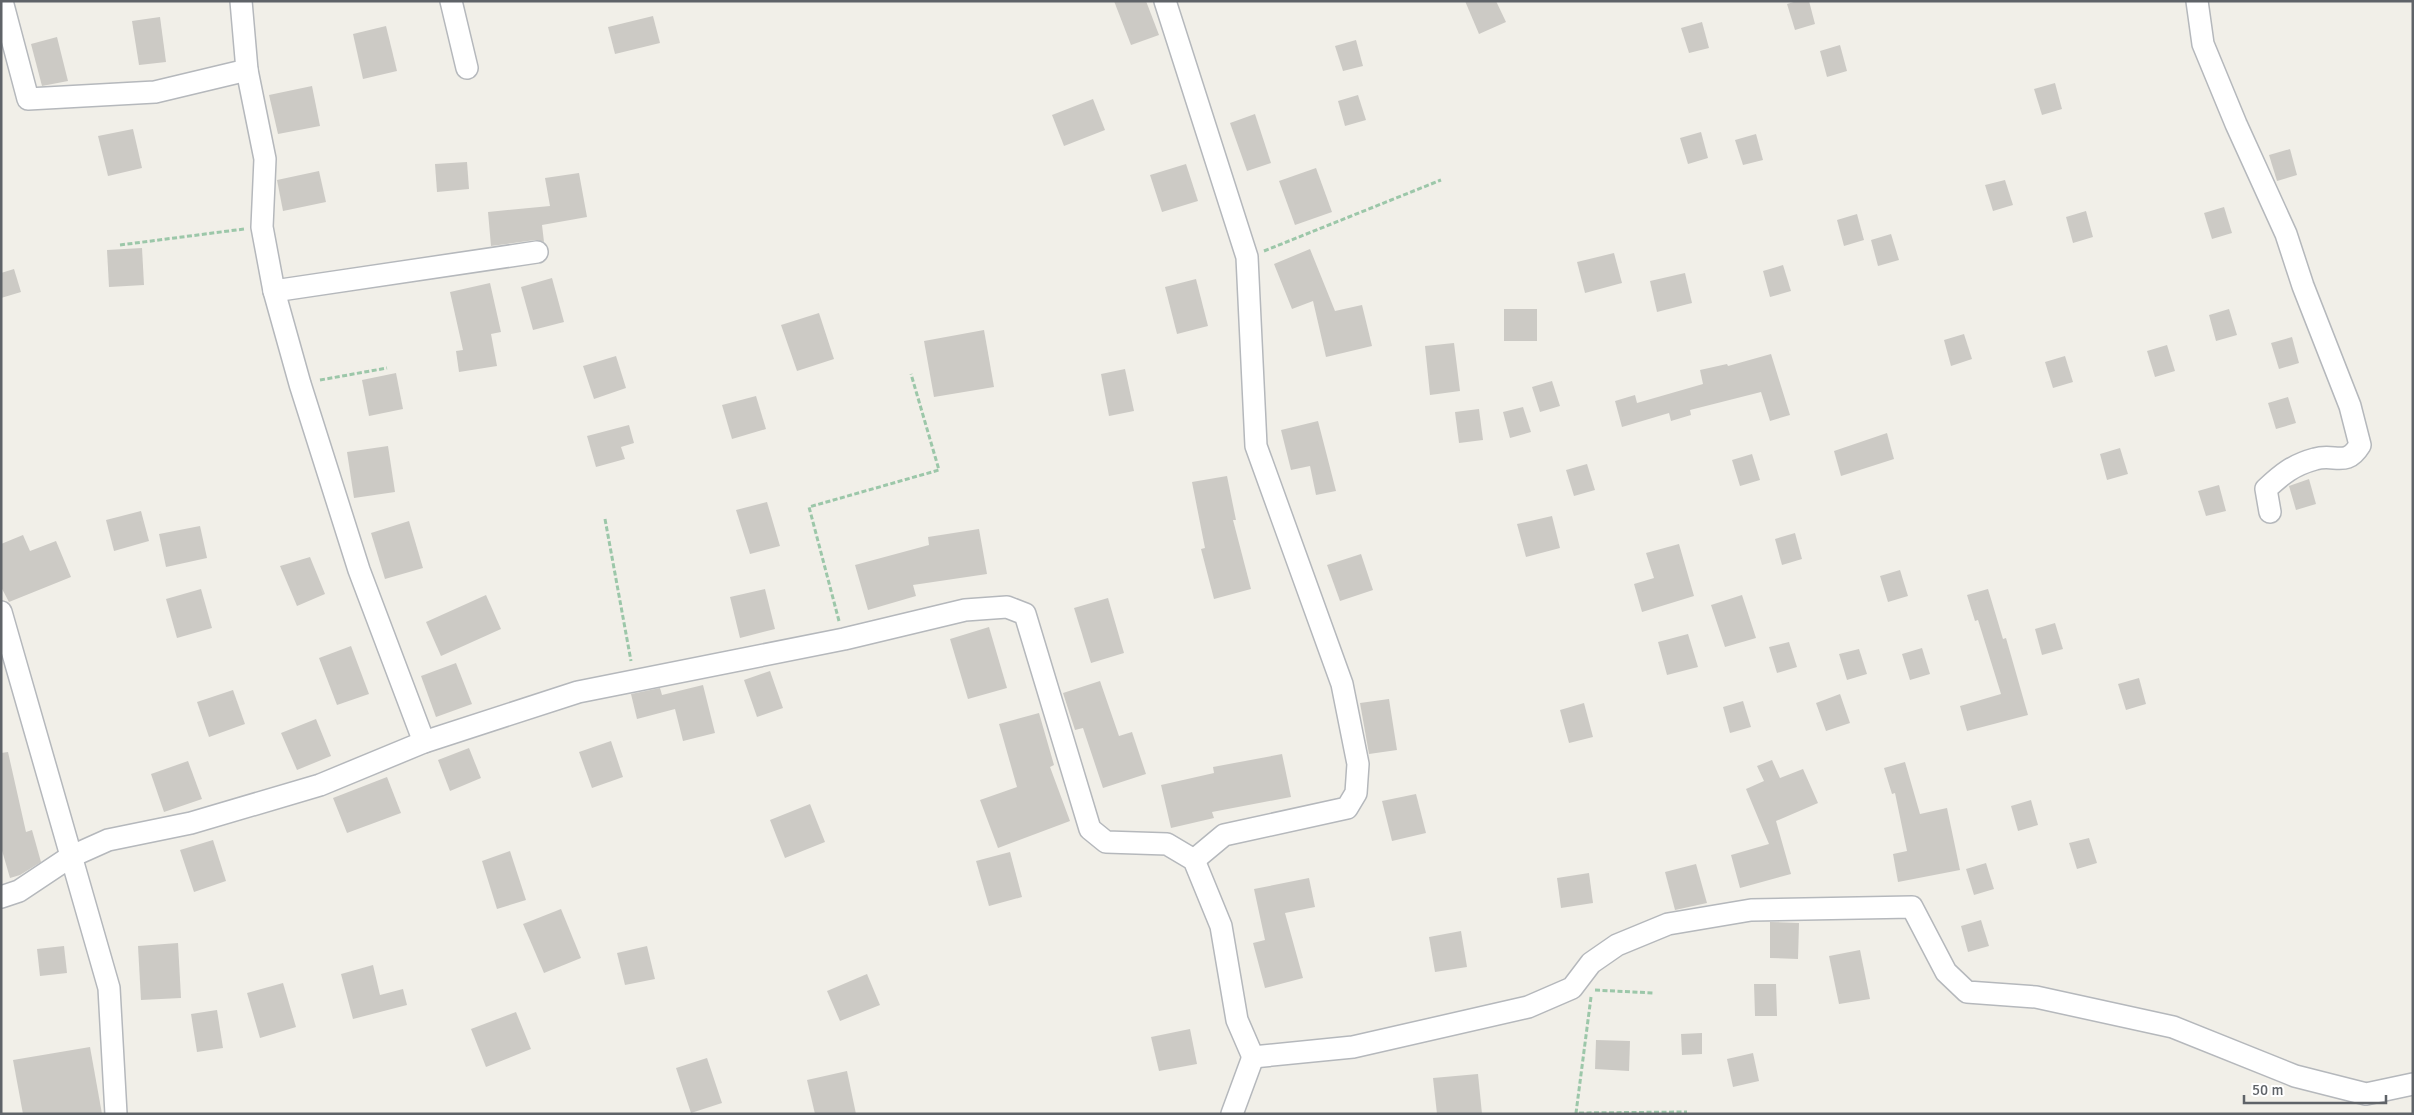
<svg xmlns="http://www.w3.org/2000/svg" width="2414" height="1115" viewBox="0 0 2414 1115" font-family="Signika,sans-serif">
<rect width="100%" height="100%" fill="#f1efe8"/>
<g fill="#cccac5">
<path d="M 1114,1 L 1146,1 L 1159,35 L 1131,45 Z"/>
<path d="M 1465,1 L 1496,1 L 1506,22 L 1479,34 Z"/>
<path d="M 1797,1 L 1809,1 L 1815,24 L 1795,30 L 1787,4 Z"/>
<path d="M 653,16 L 660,43 L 615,54 L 608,27 Z"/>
<path d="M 160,17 L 166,62 L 139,65 L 132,21 Z"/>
<path d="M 1702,22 L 1709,48 L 1689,53 L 1681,28 Z"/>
<path d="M 386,26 L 397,71 L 363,79 L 353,34 Z"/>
<path d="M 57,37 L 68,81 L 42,86 L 31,44 Z"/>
<path d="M 1356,40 L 1363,66 L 1343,71 L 1335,46 Z"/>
<path d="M 1840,45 L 1847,71 L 1827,77 L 1820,51 Z"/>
<path d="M 2055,83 L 2062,109 L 2042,115 L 2034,89 Z"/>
<path d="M 312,86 L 320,126 L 278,134 L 269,95 Z"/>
<path d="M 1358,95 L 1366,120 L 1345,126 L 1338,101 Z"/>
<path d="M 1093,99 L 1105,130 L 1064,146 L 1052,115 Z"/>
<path d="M 1255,114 L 1271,163 L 1247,171 L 1230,123 Z"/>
<path d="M 133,129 L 142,168 L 108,176 L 98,136 Z"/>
<path d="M 1701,132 L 1708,158 L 1688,164 L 1680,138 Z"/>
<path d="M 1756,134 L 1763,160 L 1743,165 L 1735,140 Z"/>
<path d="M 2290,149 L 2297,175 L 2277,181 L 2269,155 Z"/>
<path d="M 467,162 L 469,189 L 437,192 L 435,164 Z"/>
<path d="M 1186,164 L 1198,201 L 1162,212 L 1150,175 Z"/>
<path d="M 1316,168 L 1332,212 L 1295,225 L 1279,181 Z"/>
<path d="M 319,171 L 326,202 L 283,211 L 277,180 Z"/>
<path d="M 579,173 L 587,217 L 542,225 L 544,242 L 535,240 L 491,246 L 488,212 L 550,206 L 545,178 Z"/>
<path d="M 2005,180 L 2013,205 L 1993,211 L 1985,185 Z"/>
<path d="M 2224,207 L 2232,233 L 2212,239 L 2204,213 Z"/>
<path d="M 2086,211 L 2093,237 L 2073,243 L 2066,217 Z"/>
<path d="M 1857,214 L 1864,240 L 1844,246 L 1837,220 Z"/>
<path d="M 1891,234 L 1899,260 L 1878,266 L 1871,240 Z"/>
<path d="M 142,248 L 144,285 L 109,287 L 107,250 Z"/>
<path d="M 1310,249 L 1335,311 L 1362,305 L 1372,346 L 1326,357 L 1313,301 L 1292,309 L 1274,264 Z"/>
<path d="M 1614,253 L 1622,283 L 1585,293 L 1577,262 Z"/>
<path d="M 1783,265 L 1791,291 L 1770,297 L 1763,271 Z"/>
<path d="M 14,269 L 21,292 L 1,298 L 1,273 Z"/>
<path d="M 1685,273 L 1692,303 L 1657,312 L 1650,281 Z"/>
<path d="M 552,278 L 564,322 L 533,330 L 521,287 Z"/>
<path d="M 1196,279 L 1208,326 L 1177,334 L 1165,287 Z"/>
<path d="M 490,283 L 501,332 L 491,334 L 497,366 L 459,372 L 456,351 L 463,350 L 450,292 Z"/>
<rect x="1504" y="309" width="33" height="32"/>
<path d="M 2229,309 L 2237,335 L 2216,341 L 2209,315 Z"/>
<path d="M 819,313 L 834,359 L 797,371 L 781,325 Z"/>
<path d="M 984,330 L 994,387 L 934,397 L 924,341 Z"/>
<path d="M 1964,334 L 1972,359 L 1951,366 L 1944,340 Z"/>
<path d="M 2292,337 L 2299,363 L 2279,369 L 2271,343 Z"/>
<path d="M 1454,343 L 1460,391 L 1430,395 L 1425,346 Z"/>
<path d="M 2167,345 L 2175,371 L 2155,377 L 2147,351 Z"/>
<path d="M 1771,354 L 1790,415 L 1770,421 L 1761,392 L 1690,410 L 1691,415 L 1671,421 L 1669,413 L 1622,427 L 1615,401 L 1635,395 L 1637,403 L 1703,384 L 1700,370 L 1727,364 L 1728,366 Z"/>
<path d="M 616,356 L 626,388 L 594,399 L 583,366 Z"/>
<path d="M 2065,356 L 2073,382 L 2053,388 L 2045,362 Z"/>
<path d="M 1125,369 L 1134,411 L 1109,416 L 1101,374 Z"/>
<path d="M 396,373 L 403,409 L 369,416 L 362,380 Z"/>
<path d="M 1552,381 L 1560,406 L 1540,412 L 1532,387 Z"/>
<path d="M 756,396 L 766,429 L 732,439 L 722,405 Z"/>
<path d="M 2288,397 L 2296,423 L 2276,429 L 2268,403 Z"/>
<path d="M 1523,407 L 1531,432 L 1510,438 L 1503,412 Z"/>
<path d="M 1479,409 L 1483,440 L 1459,443 L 1455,412 Z"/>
<path d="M 1318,421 L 1336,491 L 1316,495 L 1310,466 L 1291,470 L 1281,430 Z"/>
<path d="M 629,425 L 634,443 L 621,447 L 625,459 L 596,467 L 587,436 Z"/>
<path d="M 1887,433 L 1894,459 L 1841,476 L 1834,451 Z"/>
<path d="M 388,446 L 395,492 L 354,498 L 347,452 Z"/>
<path d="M 2120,448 L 2128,474 L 2107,480 L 2100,454 Z"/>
<path d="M 1752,454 L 1760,480 L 1740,486 L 1732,460 Z"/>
<path d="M 1587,464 L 1595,490 L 1574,496 L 1566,470 Z"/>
<path d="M 1227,476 L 1236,520 L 1233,520 L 1251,589 L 1214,599 L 1201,549 L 1205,548 L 1192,482 Z"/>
<path d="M 2309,479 L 2316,504 L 2296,510 L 2289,486 Z"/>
<path d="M 2219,485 L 2226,511 L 2206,516 L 2198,491 Z"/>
<path d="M 767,502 L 780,546 L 750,554 L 736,510 Z"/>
<path d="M 141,511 L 149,541 L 114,551 L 106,520 Z"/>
<path d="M 1552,516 L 1560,548 L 1526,557 L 1517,524 Z"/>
<path d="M 409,521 L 423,568 L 385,579 L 371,533 Z"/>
<path d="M 200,526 L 207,558 L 166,567 L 159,534 Z"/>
<path d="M 979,529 L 987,574 L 913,585 L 916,596 L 868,610 L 855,565 L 929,545 L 928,537 Z"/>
<path d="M 1795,533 L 1802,559 L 1782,565 L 1775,539 Z"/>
<path d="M 23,535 L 30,551 L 56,541 L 71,577 L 9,602 L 1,587 L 1,544 Z"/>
<path d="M 1679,544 L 1694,596 L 1642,612 L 1634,584 L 1654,578 L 1646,553 Z"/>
<path d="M 1361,554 L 1373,590 L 1340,601 L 1327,565 Z"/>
<path d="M 310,557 L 325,594 L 297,606 L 280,566 Z"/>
<path d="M 1900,570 L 1908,596 L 1888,602 L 1880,576 Z"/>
<path d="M 201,589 L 212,628 L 177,638 L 166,599 Z"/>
<path d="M 765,589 L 775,629 L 740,638 L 730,597 Z"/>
<path d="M 1988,589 L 2003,639 L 2006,638 L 2028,715 L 1967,731 L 1960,706 L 2001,694 L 1978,620 L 1975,621 L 1967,595 Z"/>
<path d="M 486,595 L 501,629 L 441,656 L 426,622 Z"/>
<path d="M 1742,595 L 1756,638 L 1725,647 L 1711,605 Z"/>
<path d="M 1108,598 L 1124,653 L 1091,663 L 1074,608 Z"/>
<path d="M 2055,623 L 2063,649 L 2042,655 L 2035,629 Z"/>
<path d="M 989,627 L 1007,688 L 968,699 L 950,639 Z"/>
<path d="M 1688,634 L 1698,667 L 1667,675 L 1658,642 Z"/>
<path d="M 1789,642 L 1797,667 L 1777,673 L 1769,647 Z"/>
<path d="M 351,646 L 369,694 L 337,705 L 319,658 Z"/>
<path d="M 1922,648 L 1930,674 L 1910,680 L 1902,654 Z"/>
<path d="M 1859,649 L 1867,674 L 1847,680 L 1839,654 Z"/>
<path d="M 456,663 L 472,704 L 436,717 L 421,676 Z"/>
<path d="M 770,671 L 783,708 L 757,717 L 744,680 Z"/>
<path d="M 2139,678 L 2146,704 L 2126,710 L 2118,684 Z"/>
<path d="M 1100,681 L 1119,736 L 1132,732 L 1146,774 L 1103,788 L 1083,728 L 1075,730 L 1063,693 Z"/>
<path d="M 703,685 L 715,733 L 683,741 L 675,709 L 637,719 L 631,694 L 660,688 L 662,695 Z"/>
<path d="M 233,690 L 245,724 L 209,737 L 197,702 Z"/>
<path d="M 1840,694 L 1850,723 L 1826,731 L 1816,703 Z"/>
<path d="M 1389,699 L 1397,750 L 1369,754 L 1360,703 Z"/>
<path d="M 1743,701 L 1751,727 L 1730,733 L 1723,707 Z"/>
<path d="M 1584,703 L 1593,737 L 1569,743 L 1560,710 Z"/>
<path d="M 1039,713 L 1054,765 L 1050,767 L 1070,821 L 998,848 L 980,800 L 1017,787 L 999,724 Z"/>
<path d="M 316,719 L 331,756 L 297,770 L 281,733 Z"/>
<path d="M 611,741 L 623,777 L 592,788 L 579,752 Z"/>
<path d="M 469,748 L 481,778 L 450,791 L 438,760 Z"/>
<path d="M 8,752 L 26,832 L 32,830 L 41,862 L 20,875 L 10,878 L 1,847 L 1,753 Z"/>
<path d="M 1282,754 L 1291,797 L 1212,812 L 1214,818 L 1171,828 L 1161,785 L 1214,773 L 1213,767 Z"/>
<path d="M 1772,760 L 1780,778 L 1803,769 L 1818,803 L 1776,821 L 1791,874 L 1740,888 L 1731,855 L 1769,844 L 1746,789 L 1764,781 L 1757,766 Z"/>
<path d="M 188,761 L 202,799 L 164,812 L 151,774 Z"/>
<path d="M 1905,762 L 1920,814 L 1947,808 L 1960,870 L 1898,882 L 1893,854 L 1907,851 L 1895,793 L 1892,794 L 1884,768 Z"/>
<path d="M 387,777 L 401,813 L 347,833 L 333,798 Z"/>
<path d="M 1416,794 L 1426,833 L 1392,841 L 1382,801 Z"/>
<path d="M 2031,800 L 2038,825 L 2018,831 L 2011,806 Z"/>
<path d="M 810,804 L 825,842 L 785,858 L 770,820 Z"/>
<path d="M 2089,838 L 2097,863 L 2077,869 L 2069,843 Z"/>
<path d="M 213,840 L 226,881 L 194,892 L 180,850 Z"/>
<path d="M 510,851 L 526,900 L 497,909 L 482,861 Z"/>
<path d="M 1010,852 L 1022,897 L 989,906 L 976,861 Z"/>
<path d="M 1986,863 L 1994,889 L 1974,895 L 1966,869 Z"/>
<path d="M 1696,864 L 1707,903 L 1675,910 L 1665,872 Z"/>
<path d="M 1589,873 L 1593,903 L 1561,908 L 1557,878 Z"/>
<path d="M 1309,878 L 1315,907 L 1285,913 L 1303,978 L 1265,988 L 1253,943 L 1265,940 L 1254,889 Z"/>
<path d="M 561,909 L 581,958 L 544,973 L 523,924 Z"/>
<path d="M 1981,920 L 1989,946 L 1968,952 L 1961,926 Z"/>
<path d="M 1770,922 L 1799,923 L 1798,959 L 1770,958 Z"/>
<path d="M 1461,931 L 1467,967 L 1435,972 L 1429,937 Z"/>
<path d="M 178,943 L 181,998 L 141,1000 L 138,946 Z"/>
<path d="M 64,946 L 67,973 L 40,976 L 37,949 Z"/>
<path d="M 647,946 L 655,979 L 625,985 L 617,953 Z"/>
<path d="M 1860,950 L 1870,999 L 1839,1004 L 1829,956 Z"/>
<path d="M 373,965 L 380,995 L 403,989 L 407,1005 L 353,1019 L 341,974 Z"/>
<path d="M 867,974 L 880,1005 L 840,1021 L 827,991 Z"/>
<path d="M 283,983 L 296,1027 L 260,1038 L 247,993 Z"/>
<path d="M 1754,984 L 1776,984 L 1777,1016 L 1755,1016 Z"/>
<path d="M 217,1010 L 223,1048 L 197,1052 L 191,1014 Z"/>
<path d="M 516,1012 L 531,1049 L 486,1067 L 471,1029 Z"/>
<path d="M 1190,1029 L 1197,1064 L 1159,1071 L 1151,1037 Z"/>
<path d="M 1702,1033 L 1702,1054 L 1682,1055 L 1681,1034 Z"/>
<path d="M 1596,1040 L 1630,1041 L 1629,1071 L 1595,1069 Z"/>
<path d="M 90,1047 L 102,1114 L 23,1114 L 13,1060 Z"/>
<path d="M 1753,1053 L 1759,1081 L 1733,1087 L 1727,1059 Z"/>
<path d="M 707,1058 L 722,1103 L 691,1113 L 676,1068 Z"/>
<path d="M 847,1071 L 856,1114 L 815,1114 L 807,1080 Z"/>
<path d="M 1478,1074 L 1482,1114 L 1437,1114 L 1433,1078 Z"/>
</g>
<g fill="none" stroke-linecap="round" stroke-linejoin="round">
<defs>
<g id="minor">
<path d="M 2,1 L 28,99 L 155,92 L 247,70"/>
<path d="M 241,1 L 247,70 L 265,159 L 262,227 L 274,291 L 300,384 L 359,570 L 424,742"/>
<path d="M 451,1 L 467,68"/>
<path d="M 1165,1 L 1247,257 L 1256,446 L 1342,684 L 1358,764 L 1356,793 L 1347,808 L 1224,835 L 1194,860"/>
<path d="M 2197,1 L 2203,44 L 2236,124 L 2286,234 L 2303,286 L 2350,406 L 2360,445 C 2346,468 2335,453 2315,459 C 2293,465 2282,474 2266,489 L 2270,512"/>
<path d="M 274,291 L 537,252"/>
<path d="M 1,612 L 109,988 L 116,1114"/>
<path d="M 1,897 L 19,891 L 70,857 L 108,840 L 191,823 L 320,785 L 424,742 L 578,692 L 844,639 L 965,610 L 1007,607 L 1025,614 L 1090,829 L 1106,842 L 1167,844 L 1194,860 L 1221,926 L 1237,1020 L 1253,1057 L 1353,1047 L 1528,1007 L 1572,988 L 1591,963 L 1617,945 L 1668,924 L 1751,910 L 1912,907 L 1946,972 L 1967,992 L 2036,997 L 2173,1027 L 2295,1076 L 2366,1094 L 2413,1084"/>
<path d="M 1232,1114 L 1253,1057"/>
</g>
</defs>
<use href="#minor" stroke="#b5b8bc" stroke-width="24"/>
<g stroke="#9cc7a9" stroke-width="3" stroke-dasharray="5 2.5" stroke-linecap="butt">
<path d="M 120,245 L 244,229"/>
<path d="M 1264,251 L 1441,180"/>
<path d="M 320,380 L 387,368"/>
<path d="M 605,519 L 631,661"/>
<path d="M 839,621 L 809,507 L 939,470 L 911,374"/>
<path d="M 1595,990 L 1654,993"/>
<path d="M 1591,997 L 1576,1113 L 1687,1112"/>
</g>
<use href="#minor" stroke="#fff" stroke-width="21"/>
</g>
<rect width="2414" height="1115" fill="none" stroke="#5f6368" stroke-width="5"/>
<path d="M2244 1095v8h142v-8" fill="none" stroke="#5f6368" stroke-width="2.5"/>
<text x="2252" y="1095" font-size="15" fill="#5f6368" stroke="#ffffff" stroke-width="4" paint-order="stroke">50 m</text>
</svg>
